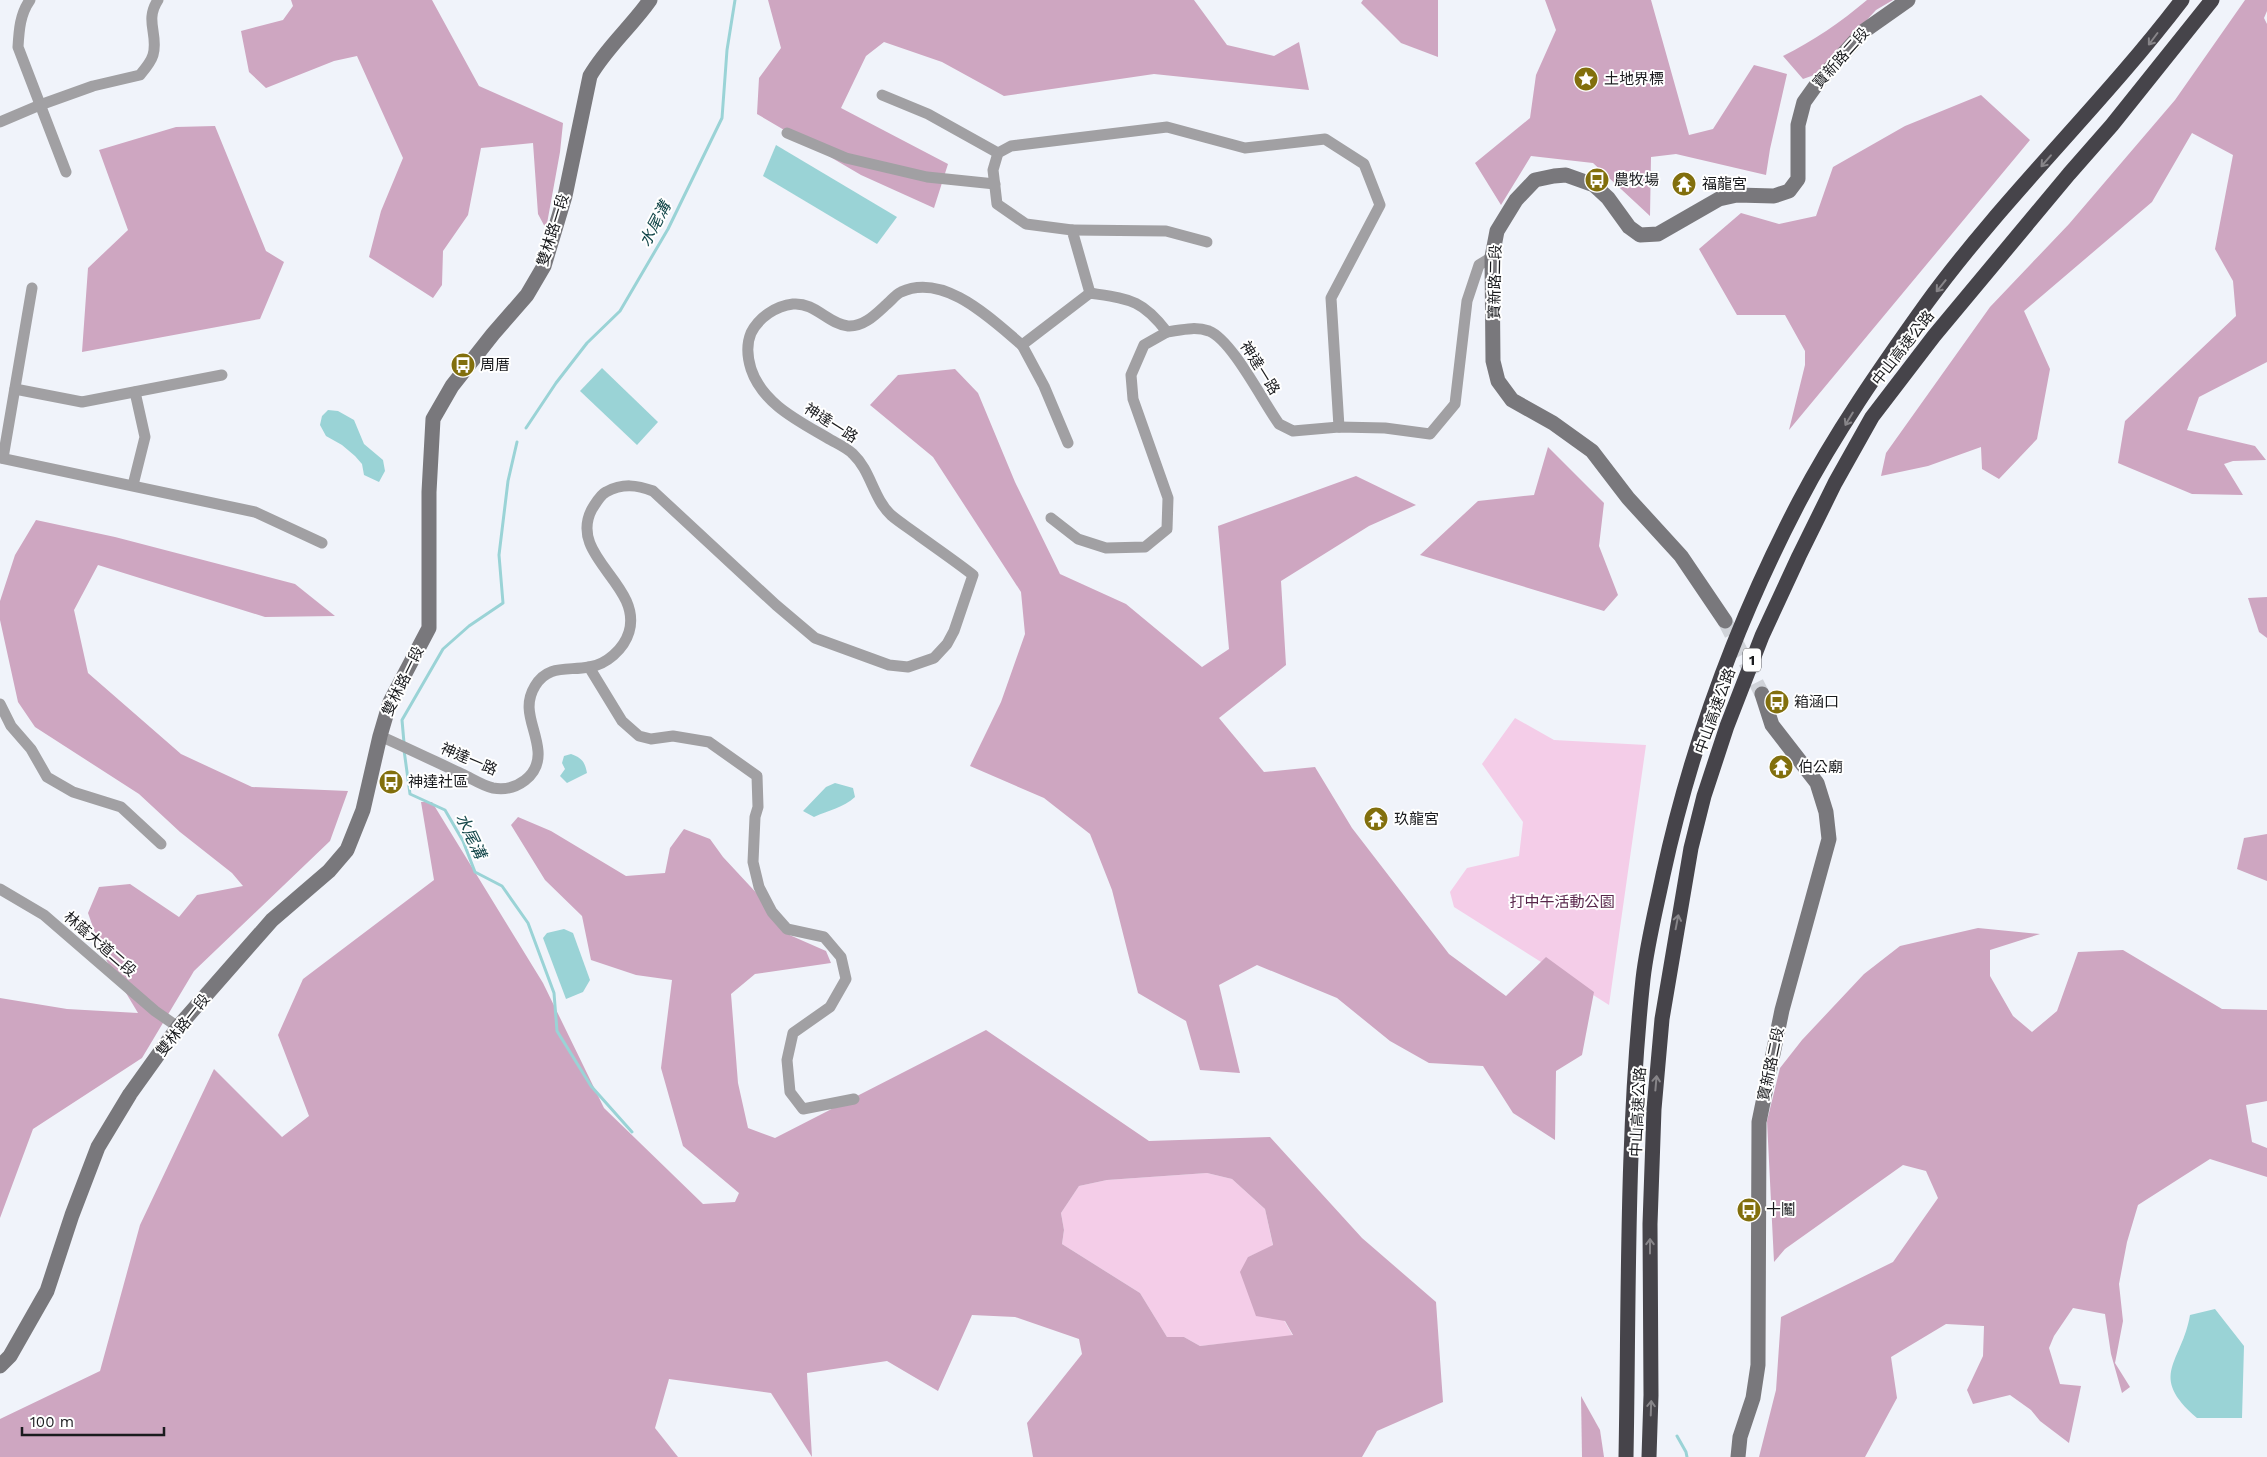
<svg xmlns="http://www.w3.org/2000/svg" width="2267" height="1457" viewBox="0 0 2267 1457" font-family="'Work Sans','Noto Sans TC',sans-serif">
<rect width="100%" height="100%" fill="#f0f3fa"/>
<g fill="#f4cde8">
<path d="M 1515,718 L 1554,740 L 1646,745 L 1609,1005 L 1454,907 L 1450,892 L 1467,868 L 1519,856 L 1523,822 L 1482,764 Z"/>
<path d="M 1207,1173 L 1232,1179 L 1265,1209 L 1273,1246 L 1248,1257 L 1293,1336 L 1200,1346 L 1184,1337 L 1167,1337 L 1140,1293 L 1062,1244 L 1064,1230 L 1061,1213 L 1079,1186 L 1107,1180 Z"/>
</g>
<g fill="#cea6c1" fill-rule="evenodd">
<path d="M 291,0 L 432,0 L 479,86 L 563,123 L 560,152 L 546,229 L 538,214 L 533,143 L 481,148 L 468,215 L 443,251 L 442,285 L 433,298 L 369,257 L 381,211 L 403,158 L 357,56 L 334,61 L 266,88 L 249,72 L 241,31 L 283,20 L 293,6 Z"/>
<path d="M 768,0 L 1194,0 L 1227,45 L 1274,56 L 1299,42 L 1309,90 L 1154,74 L 1004,96 L 942,62 L 884,42 L 866,56 L 841,108 L 948,164 L 934,208 L 861,175 L 757,114 L 759,78 L 781,48 Z"/>
<path d="M 1363,0 L 1438,0 L 1438,57 L 1401,43 L 1361,3 Z"/>
<path d="M 1545,0 L 1651,0 L 1689,135 L 1713,129 L 1754,65 L 1787,74 L 1770,149 L 1766,175 L 1676,154 L 1651,157 L 1650,216 L 1593,163 L 1531,156 L 1501,205 L 1475,163 L 1530,118 L 1536,75 L 1556,30 Z"/>
<path d="M 1867,0 L 1893,0 L 1876,10 L 1817,74 L 1803,79 L 1783,56 C 1813,41 1841,22 1867,0 Z"/>
<path d="M 2245,0 L 2267,0 L 2267,11 L 2264,18 L 2267,24 L 2267,362 L 2199,397 L 2187,430 L 2255,446 L 2266,460 L 2233,461 L 2224,464 L 2243,495 L 2192,494 L 2118,463 L 2125,421 L 2236,316 L 2233,281 L 2215,249 L 2233,155 L 2192,133 L 2152,202 L 2024,311 L 2050,369 L 2037,439 L 1999,479 L 1982,469 L 1981,447 L 1928,466 L 1881,476 L 1886,453 L 1990,307 L 2069,224 L 2175,100 Z"/>
<path d="M 1981,95 L 2030,140 L 1789,430 L 1805,365 L 1805,351 L 1785,315 L 1737,315 L 1699,249 L 1741,213 L 1779,224 L 1816,216 L 1833,167 L 1905,126 Z"/>
<path d="M 215,126 L 266,251 L 284,262 L 260,319 L 82,352 L 88,268 L 128,230 L 99,150 L 176,127 Z"/>
<path d="M 955,369 L 978,393 L 1015,482 L 1060,574 L 1126,604 L 1202,667 L 1229,649 L 1218,526 L 1356,476 L 1416,505 L 1369,526 L 1281,581 L 1286,665 L 1219,718 L 1264,772 L 1315,767 L 1352,828 L 1449,954 L 1506,996 L 1546,957 L 1594,992 L 1582,1055 L 1556,1071 L 1555,1140 L 1513,1113 L 1483,1066 L 1429,1063 L 1390,1041 L 1337,998 L 1257,965 L 1219,985 L 1240,1073 L 1200,1070 L 1186,1021 L 1138,993 L 1112,890 L 1090,834 L 1044,798 L 970,766 L 1001,702 L 1025,634 L 1021,592 L 933,457 L 870,405 L 898,375 Z"/>
<path d="M 1548,447 L 1604,503 L 1599,546 L 1618,595 L 1604,611 L 1420,555 L 1478,501 L 1534,495 Z"/>
<path d="M 36,520 L 115,537 L 295,584 L 335,616 L 265,617 L 98,565 L 74,610 L 88,673 L 181,754 L 252,787 L 348,791 L 330,841 L 194,971 L 142,1058 L 33,1129 L 0,1218 L 0,998 L 67,1009 L 138,1013 L 102,953 L 88,913 L 99,887 L 130,884 L 179,917 L 197,895 L 243,886 L 232,873 L 180,832 L 139,794 L 35,727 L 18,702 L 0,620 L 0,601 L 15,555 Z"/>
<path d="M 2267,597 L 2267,638 L 2259,632 L 2248,598 Z"/>
<path d="M 421,802 L 432,802 L 543,983 L 604,1108 L 703,1204 L 735,1202 L 739,1193 L 683,1146 L 661,1068 L 672,980 L 636,975 L 591,960 L 582,916 L 545,880 L 511,825 L 518,817 L 551,831 L 626,876 L 665,873 L 670,848 L 684,829 L 710,839 L 723,857 L 762,899 L 785,933 L 826,951 L 831,963 L 755,974 L 731,994 L 738,1083 L 748,1128 L 775,1138 L 986,1030 L 1149,1141 L 1270,1137 L 1362,1238 L 1436,1302 L 1443,1402 L 1377,1431 L 1362,1457 L 1033,1457 L 1027,1423 L 1082,1354 L 1079,1339 L 1015,1317 L 972,1315 L 938,1391 L 887,1361 L 807,1373 L 812,1457 L 771,1393 L 669,1379 L 655,1428 L 678,1457 L 0,1457 L 0,1419 L 100,1371 L 140,1225 L 214,1069 L 282,1137 L 309,1116 L 278,1035 L 303,979 L 434,880 ZM 1207,1173 L 1232,1179 L 1265,1209 L 1273,1245 L 1248,1257 L 1240,1272 L 1256,1316 L 1285,1321 L 1293,1335 L 1200,1346 L 1184,1337 L 1167,1337 L 1140,1293 L 1062,1244 L 1064,1230 L 1061,1213 L 1079,1186 L 1107,1180 Z"/>
<path d="M 2267,834 L 2267,881 L 2237,869 L 2244,838 Z"/>
<path d="M 1978,928 L 2040,934 L 1990,950 L 1990,976 L 2013,1016 L 2032,1032 L 2057,1011 L 2078,952 L 2123,950 L 2222,1009 L 2267,1010 L 2267,1101 L 2246,1105 L 2252,1142 L 2267,1148 L 2267,1177 L 2210,1159 L 2138,1205 L 2127,1242 L 2119,1284 L 2123,1321 L 2115,1363 L 2130,1387 L 2122,1393 L 2111,1354 L 2105,1314 L 2073,1308 L 2054,1336 L 2049,1348 L 2060,1384 L 2081,1386 L 2069,1443 L 2040,1421 L 2031,1410 L 2010,1395 L 1973,1404 L 1967,1390 L 1983,1356 L 1984,1326 L 1946,1324 L 1891,1357 L 1897,1398 L 1865,1457 L 1759,1457 L 1776,1390 L 1781,1317 L 1893,1262 L 1938,1198 L 1926,1171 L 1903,1165 L 1785,1249 L 1774,1262 L 1767,1121 L 1780,1068 L 1802,1040 L 1864,974 L 1900,946 Z"/>
<path d="M 1581,1396 L 1600,1430 L 1604,1457 L 1582,1457 Z"/>
</g>
<g fill="#9ad3d6">
<path d="M 776,145 L 897,217 L 877,244 L 763,176 Z"/>
<path d="M 602,368 L 658,422 L 637,445 L 580,391 Z"/>
<path d="M 328,410 L 338,411 L 354,420 L 364,444 L 383,460 L 385,471 L 379,482 L 364,475 L 362,464 L 355,456 L 342,445 L 326,436 L 320,425 L 322,416 Z"/>
<path d="M 571,754 C 582,758 585,762 587,773 L 567,783 L 560,776 L 565,769 L 562,763 L 564,756 Z"/>
<path d="M 835,783 L 853,788 L 855,797 C 843,808 829,810 814,817 L 803,811 L 826,787 Z"/>
<path d="M 564,929 L 573,933 L 590,980 L 583,992 L 566,999 L 543,938 L 547,933 Z"/>
<path d="M 2215,1309 L 2244,1346 L 2242,1418 L 2197,1418 C 2147,1375 2182,1363 2190,1315 Z"/>
</g>
<g fill="none" stroke-linecap="round" stroke-linejoin="round">
<g stroke="#9ad3d6" stroke-width="3">
<path d="M 526,428 L 556,383 L 587,343 L 620,311 L 668,229 L 722,118 L 727,50 L 735,0"/>
<path d="M 404,743 L 402,720 L 443,649 L 469,626 L 503,603 L 499,555 L 508,481 L 517,442"/>
<path d="M 404,750 L 410,794 L 445,810 L 463,841 L 475,872 L 502,886 L 528,923 L 554,993 L 557,1031 L 591,1086 L 632,1132"/>
<path d="M 1677,1436 L 1686,1452 L 1687,1457"/>
</g>
<path stroke="#d0d3d9" stroke-width="15" stroke-dasharray="15 8" stroke-linecap="butt" d="M 1725,621 L 1762,694"/>
<g stroke="#a1a0a3" stroke-width="11">
<path d="M 30,0 C 20,14 19,30 18,47 L 66,172"/>
<path d="M 882,95 L 928,114 L 998,153"/>
<path d="M 0,122 L 40,105 L 93,86 L 140,75 C 145,69 151,62 153,55 C 159,35 144,21 158,0"/>
<path d="M 787,133 L 846,158 L 927,177 L 995,184"/>
<path d="M 1072,230 L 1166,231 L 1207,242"/>
<path d="M 1090,293 L 1072,230 L 1026,224 L 997,204 L 993,170 L 998,153 L 1011,146 L 1167,127 L 1245,148 L 1325,139 L 1364,164 L 1380,205 L 1331,298 L 1339,427"/>
<path d="M 1022,345 L 1044,386 L 1068,443"/>
<path d="M 15,389 L 82,402 L 222,375"/>
<path d="M 0,458 L 255,512 L 322,543"/>
<path d="M 3,458 L 32,288"/>
<path d="M 133,485 L 145,437 L 135,392"/>
<path d="M 1051,518 L 1078,539 L 1106,548 L 1145,547 L 1167,529 L 1168,498 L 1133,399 L 1131,375 L 1144,345 L 1167,332"/>
<path d="M 589,667 L 622,721 L 639,736 L 651,739 L 673,736 L 709,742 L 757,776 L 758,807 L 755,817 L 753,862 L 759,887 L 772,912 L 787,929 L 824,937 L 841,957 L 846,979 L 830,1007 L 793,1033 L 787,1060 L 790,1092 L 803,1109 L 854,1099"/>
<path d="M 0,704 L 11,726 L 31,749 L 47,777 L 73,792 L 121,807 L 161,844"/>
<path d="M 380,736 C 407,748 434,761 462,774 C 471,778 483,786 493,788 C 516,792 540,776 538,751 C 536,727 521,709 535,686 C 548,664 568,671 589,667 C 606,665 624,649 629,632 C 643,585 567,556 592,509 C 596,503 600,495 606,492 C 623,483 637,485 653,491 L 776,605 L 815,638 L 889,665 L 908,667 L 934,658 L 947,644 L 954,631 L 973,575 C 955,561 936,548 918,535 C 909,528 899,522 891,515 C 873,498 871,471 853,454 C 847,448 838,444 831,440 C 801,422 763,405 751,369 C 747,356 746,345 751,333 C 759,317 776,306 793,304 C 815,302 828,324 848,326 C 864,327 876,314 887,304 C 891,301 896,294 901,292 C 944,272 991,319 1022,345 L 1090,293 C 1129,299 1142,299 1167,332 C 1181,330 1195,326 1209,331 C 1232,340 1263,402 1279,424 L 1293,431 L 1339,427 L 1385,428 L 1430,434 L 1455,404 L 1467,301 L 1479,265 L 1492,257"/>
<path d="M 0,889 L 44,915 L 155,1011 L 178,1027"/>
</g>
<g stroke="#79787c" stroke-width="15">
<path d="M 1725,621 L 1681,556 L 1628,498 L 1592,451 L 1553,423 L 1512,400 L 1498,381 L 1493,361 L 1492,257 L 1497,231 L 1516,200 L 1535,180 L 1554,176 L 1566,175 L 1594,185 L 1608,198 L 1629,227 L 1640,235 L 1658,234 L 1719,199 L 1737,195 L 1774,196 L 1789,191 L 1798,179 L 1798,125 L 1804,102 L 1819,81 L 1864,31 L 1908,0"/>
<path d="M 0,1366 L 10,1356 L 47,1291 L 72,1215 L 98,1147 L 130,1094 L 178,1027 L 272,920 L 329,871 L 347,850 L 363,810 L 380,736 L 390,702 L 429,628 L 429,492 L 433,419 L 452,386 L 493,334 L 527,295 L 544,266 L 565,196 L 590,76 C 606,48 632,26 650,0"/>
<path d="M 1738,1457 L 1740,1437 L 1753,1398 L 1758,1365 L 1759,1122 L 1782,1010 L 1829,839 L 1826,812 L 1817,783 L 1772,725 L 1762,694"/>
</g>
<g stroke="#46444a" stroke-width="15">
<path d="M 1626,1457 C 1629,1297 1626,1137 1643,979 C 1647,944 1656,909 1663,875 C 1691,746 1738,619 1799,502 C 1835,433 1881,367 1926,304 C 2004,197 2102,105 2182,0"/>
<path d="M 1649,1457 L 1651,1395 L 1650,1224 L 1654,1109 L 1662,1019 L 1691,848 L 1704,796 L 1727,726 L 1762,636 L 1799,556 L 1835,483 L 1872,417 L 1934,336 L 2069,174 L 2112,125 L 2212,0"/>
</g>
</g>
<defs><path id="oneway-shaft" d="M-6 0H5M1.5-3L5.5 0L1.5 3" fill="none" stroke-width="1.6" stroke-linecap="round" stroke-linejoin="round" transform="scale(1.25)"/></defs>
<g stroke="#878589">
<use href="#oneway-shaft" transform="translate(2153 39) rotate(127)"/>
<use href="#oneway-shaft" transform="translate(2046 161) rotate(131)"/>
<use href="#oneway-shaft" transform="translate(1941 286) rotate(129)"/>
<use href="#oneway-shaft" transform="translate(1849 419) rotate(121)"/>
<use href="#oneway-shaft" transform="translate(1677 922) rotate(-79)"/>
<use href="#oneway-shaft" transform="translate(1656 1083) rotate(-85)"/>
<use href="#oneway-shaft" transform="translate(1650 1246) rotate(-90)"/>
<use href="#oneway-shaft" transform="translate(1651 1408) rotate(-88)"/>
</g>
<defs>
<symbol id="sight-disc" viewBox="-11 -11 22 22"><circle r="9.5" fill="#826f0d" stroke="#fff"/><path d="M0-6L1.8-2.2L6-1.7L2.9 1.2L3.7 5.4L0 3.3L-3.7 5.4L-2.9 1.2L-6-1.7L-1.8-2.2Z" fill="#fff"/></symbol>
<symbol id="bus-disc" viewBox="-11 -11 22 22"><circle r="9.5" fill="#826f0d" stroke="#fff"/><path d="M-5-6H5V4H4V6H2V4H-2V6H-4V4H-5ZM-3.5-4V0h7V-4ZM-3.5 1.2v1.5H-2V1.2ZM2 1.2v1.5H3.5V1.2Z" fill="#fff"/></symbol>
<symbol id="temple-disc" viewBox="-11 -11 22 22"><circle r="9.5" fill="#826f0d" stroke="#fff"/><path d="M0-6L5-2H3V0L6.5 2.5H4V6H1.5V3h-3V6H-4V2.5H-6.5L-3 0V-2H-5Z" fill="#fff"/></symbol>
</defs>
<g fill-rule="evenodd">
<use href="#sight-disc" x="1572" y="65" width="28" height="28"/>
<use href="#bus-disc" x="1583" y="166" width="28" height="28"/>
<use href="#temple-disc" x="1670" y="170" width="28" height="28"/>
<use href="#bus-disc" x="449" y="351" width="28" height="28"/>
<use href="#bus-disc" x="1763" y="688" width="28" height="28"/>
<use href="#temple-disc" x="1767" y="753" width="28" height="28"/>
<use href="#bus-disc" x="377" y="768" width="28" height="28"/>
<use href="#temple-disc" x="1362" y="805" width="28" height="28"/>
<use href="#bus-disc" x="1735" y="1196" width="28" height="28"/>
</g>
<g text-anchor="middle" dominant-baseline="central" stroke-width="4" stroke-linejoin="round" paint-order="stroke">
<rect fill="#fff" stroke="#5f5f62" stroke-width="1" x="1743" y="648.5" width="18" height="23" rx="4"/>
<g font-size="14" font-weight="bold" fill="#1a1b1e">
<text x="1752" y="660">1</text>
</g>
<g font-size="15" fill="#1a1b1e" stroke="#fff">
<text transform="translate(1841 58) rotate(-48)">寶新路二段</text>
<text transform="translate(553 230) rotate(-73)">雙林路一段</text>
<text transform="translate(1495 282) rotate(-89)">寶新路二段</text>
<text transform="translate(1903 348) rotate(-52)">中山高速公路</text>
<text transform="translate(1260 368) rotate(58)">神達一路</text>
<text transform="translate(831 423) rotate(32)">神達一路</text>
<text transform="translate(403 681) rotate(-64)">雙林路一段</text>
<text transform="translate(1715 711) rotate(-70)">中山高速公路</text>
<text transform="translate(469 759) rotate(23)">神達一路</text>
<text transform="translate(100 944) rotate(41)">林蔭大道二段</text>
<text transform="translate(183 1025) rotate(-51)">雙林路一段</text>
<text transform="translate(1771 1064) rotate(-78)">寶新路二段</text>
<text transform="translate(1638 1112) rotate(-87)">中山高速公路</text>
</g>
<g font-size="15" fill="#1a1b1e" stroke="#fff" text-anchor="start">
<text x="1604" y="79">土地界標</text>
<text x="1614" y="180">農牧場</text>
<text x="1702" y="184">福龍宮</text>
<text x="480" y="365">周厝</text>
<text x="1794" y="702">箱涵口</text>
<text x="1798" y="767">伯公廟</text>
<text x="408" y="782">神達社區</text>
<text x="1394" y="819">玖龍宮</text>
<text x="1766" y="1210">十鬮</text>
</g>
<g font-size="15" fill="#59274c" stroke="#fff">
<text x="1562" y="902">打中午活動公園</text>
</g>
<g font-size="16" font-style="italic" fill="#14474a" stroke="#fff">
<text transform="translate(655 224) rotate(-62)">水尾溝</text>
<text transform="translate(471 836) rotate(64)">水尾溝</text>
</g>
</g>
<path d="M22 1427v8h142v-8" fill="none" stroke="#1a1b1e" stroke-width="2.5"/>
<text x="30" y="1427" font-size="15" fill="#1a1b1e" stroke="#ffffff" stroke-width="4" paint-order="stroke">100 m</text>
</svg>
